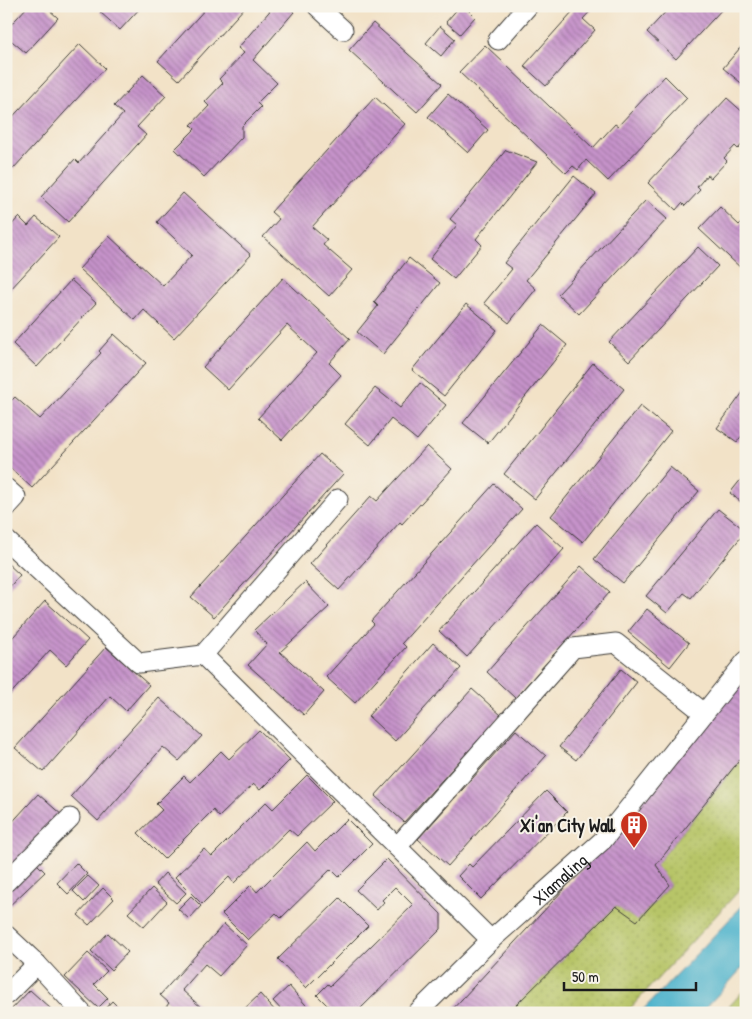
<svg xmlns="http://www.w3.org/2000/svg" width="752" height="1019" viewBox="0 0 752 1019" font-family="'Patrick Hand',sans-serif">
<defs>
<pattern id="green-dots" width="8" height="8" patternUnits="userSpaceOnUse" patternTransform="scale(1.25)"><rect width="8" height="8" fill="#b7c567"/><path d="M2 2h.1M6 6h.1" fill="none" stroke="#9da959" stroke-width="1.8" stroke-linecap="round"/></pattern>
<pattern id="building-back-hatch" width="6" height="6" patternUnits="userSpaceOnUse" patternTransform="scale(1.25)"><rect width="6" height="6" fill="#c693ca"/><path d="M-1 5l2 2M0 0l6 6M5-1l2 2" fill="none" stroke="#a077a3"/></pattern>
</defs>
<rect width="100%" height="100%" fill="#f7f3e8"/>
<filter id="ink" filterUnits="userSpaceOnUse"><feTurbulence type="fractalNoise" baseFrequency=".02" numOctaves="2"/><feDisplacementMap in="SourceGraphic" scale="10" xChannelSelector="R" yChannelSelector="G"/><feConvolveMatrix kernelMatrix="1 2 1 2 8 2 1 2 1" color-interpolation-filters="sRGB"/></filter>
<filter id="wash" filterUnits="userSpaceOnUse"><feTurbulence type="fractalNoise" baseFrequency=".0096" numOctaves="4" result="noise"/><feDisplacementMap in="SourceGraphic" scale="20" xChannelSelector="R" yChannelSelector="G"/><feGaussianBlur stdDeviation="1.12" result="paint"/><feColorMatrix in="noise" values="0 0 0 0 0 0 0 0 0 0 0 0 0 0 0 0 0 1.4 0 .05"/><feComposite in="paint" operator="in"/></filter>
<g filter="url(#wash)">
<rect width="100%" height="100%" fill="#f2e2c7"/>
<g fill="url(#green-dots)" stroke="#6a7042">
<path d="M 746,753 L 746,883 L 626,1013 L 508,1013 L 616,906 L 638,921 L 670,885 L 656,865 Z"/>
<path d="M 746,988 L 746,1013 L 723,1013 Z"/>
</g>
<path fill="#4db3cc" stroke="#346874" d="M 746,902 L 746,964 L 701,1013 L 640,1013 Z"/>
<g id="blocks">
<g fill="url(#building-back-hatch)">
<path d="M 28,6 L 45,6 L 58,18 L 26,53 L 6,36 L 6,30 Z"/>
<path d="M 105,6 L 142,6 L 120,30 L 100,12 Z"/>
<path d="M 208,6 L 246,6 L 179,80 L 158,61 Z"/>
<path d="M 274,6 L 287,6 L 294,12 L 253,60 L 277,83 L 257,103 L 261,107 L 242,126 L 242,137 L 204,177 L 175,149 L 195,129 L 191,125 L 209,106 L 205,102 L 223,83 L 219,79 L 244,53 L 238,48 Z"/>
<path d="M 460,6 L 464,6 L 475,17 L 460,34 L 446,22 Z"/>
<path d="M 568,6 L 595,6 L 583,19 L 595,30 L 546,86 L 524,66 L 573,11 Z"/>
<path d="M 671,6 L 725,6 L 676,59 L 647,32 Z"/>
<path d="M 373,23 L 442,84 L 417,112 L 349,50 Z"/>
<path d="M 440,26 L 455,39 L 441,56 L 426,43 Z"/>
<path d="M 746,41 L 746,87 L 723,68 Z"/>
<path d="M 80,44 L 105,68 L 13,169 L 6,163 L 6,124 Z"/>
<path d="M 485,45 L 593,148 L 615,124 L 618,126 L 665,76 L 687,98 L 608,181 L 586,160 L 578,170 L 573,166 L 566,173 L 459,72 Z"/>
<path d="M 143,75 L 166,96 L 137,127 L 146,135 L 68,222 L 41,197 L 75,159 L 79,163 L 123,114 L 114,106 Z"/>
<path d="M 448,94 L 488,130 L 468,153 L 428,117 Z"/>
<path d="M 375,97 L 405,124 L 312,227 L 327,240 L 323,245 L 352,270 L 329,296 L 263,237 L 279,219 L 271,212 Z"/>
<path d="M 727,98 L 746,115 L 746,140 L 738,149 L 735,146 L 724,158 L 727,161 L 711,178 L 707,175 L 697,187 L 700,190 L 685,206 L 682,203 L 676,210 L 648,183 Z"/>
<path d="M 506,150 L 537,162 L 476,239 L 482,245 L 454,279 L 430,259 L 457,225 L 450,219 Z"/>
<path d="M 574,176 L 596,194 L 526,280 L 536,289 L 509,323 L 484,303 L 512,269 L 504,263 Z"/>
<path d="M 183,193 L 251,255 L 174,338 L 144,310 L 135,320 L 79,269 L 109,236 L 163,286 L 192,255 L 157,222 Z"/>
<path d="M 646,200 L 667,219 L 579,314 L 558,294 Z"/>
<path d="M 720,207 L 739,225 L 746,218 L 746,267 L 743,270 L 699,229 Z"/>
<path d="M 19,217 L 28,226 L 36,217 L 59,237 L 8,292 L 6,290 L 6,231 Z"/>
<path d="M 698,247 L 718,266 L 629,361 L 609,342 Z"/>
<path d="M 409,258 L 440,283 L 383,354 L 357,332 L 378,306 L 374,302 Z"/>
<path d="M 283,278 L 350,339 L 329,363 L 341,375 L 282,440 L 258,418 L 317,353 L 287,325 L 228,390 L 203,367 Z"/>
<path d="M 71,280 L 96,303 L 37,367 L 13,344 Z"/>
<path d="M 466,304 L 497,330 L 444,396 L 412,370 Z"/>
<path d="M 543,325 L 567,345 L 488,443 L 463,423 Z"/>
<path d="M 114,334 L 146,363 L 32,488 L 6,464 L 6,406 L 15,397 L 40,419 L 101,353 L 99,351 Z"/>
<path d="M 593,363 L 624,389 L 535,499 L 504,474 Z"/>
<path d="M 420,383 L 446,405 L 417,440 L 391,419 L 370,445 L 345,424 L 375,388 L 400,408 Z"/>
<path d="M 746,388 L 746,430 L 737,442 L 717,428 Z"/>
<path d="M 640,406 L 671,431 L 583,542 L 551,516 Z"/>
<path d="M 427,446 L 452,469 L 402,524 L 400,522 L 339,590 L 310,564 L 371,496 L 377,501 Z"/>
<path d="M 320,454 L 343,474 L 214,617 L 191,597 Z"/>
<path d="M 670,467 L 699,491 L 623,583 L 594,559 Z"/>
<path d="M 746,473 L 746,506 L 730,493 Z"/>
<path d="M 494,484 L 522,509 L 402,643 L 406,647 L 355,703 L 326,677 L 374,624 L 371,621 Z"/>
<path d="M 718,509 L 746,531 L 691,598 L 684,593 L 667,613 L 646,596 Z"/>
<path d="M 536,523 L 564,549 L 467,657 L 439,631 Z"/>
<path d="M 6,562 L 20,575 L 6,591 Z"/>
<path d="M 581,566 L 610,592 L 515,698 L 487,672 Z"/>
<path d="M 305,582 L 329,607 L 280,652 L 324,692 L 304,715 L 248,665 L 267,644 L 254,630 Z"/>
<path d="M 45,601 L 88,640 L 66,665 L 50,650 L 6,699 L 6,645 Z"/>
<path d="M 647,609 L 689,643 L 670,667 L 628,632 Z"/>
<path d="M 433,643 L 461,668 L 395,741 L 368,716 Z"/>
<path d="M 106,647 L 149,685 L 126,711 L 110,696 L 43,772 L 15,748 Z"/>
<path d="M 621,669 L 637,682 L 576,760 L 559,747 Z"/>
<path d="M 746,675 L 746,752 L 656,865 L 670,885 L 637,921 L 616,906 L 508,1013 L 449,1013 L 566,887 L 614,833 Z"/>
<path d="M 472,689 L 501,715 L 404,822 L 375,796 Z"/>
<path d="M 159,698 L 202,736 L 179,761 L 163,747 L 98,821 L 71,796 Z"/>
<path d="M 259,730 L 290,760 L 260,790 L 253,784 L 219,817 L 213,810 L 164,859 L 138,833 L 162,810 L 156,804 L 184,776 L 190,782 L 221,751 L 229,759 Z"/>
<path d="M 516,730 L 546,756 L 448,866 L 418,839 Z"/>
<path d="M 307,775 L 333,801 L 297,836 L 289,829 L 234,883 L 229,877 L 202,904 L 175,877 L 204,849 L 212,856 L 266,802 L 273,809 Z"/>
<path d="M 546,791 L 567,812 L 481,899 L 458,876 L 469,864 L 472,867 Z"/>
<path d="M 38,794 L 63,816 L 6,879 L 6,829 Z"/>
<path d="M 347,819 L 372,844 L 339,877 L 331,869 L 281,918 L 276,913 L 248,940 L 222,914 L 251,885 L 257,892 L 307,842 L 315,851 Z"/>
<path d="M 387,859 L 441,914 L 441,929 L 356,1013 L 335,1013 L 317,995 L 328,984 L 330,986 L 413,905 L 395,887 L 382,900 L 384,902 L 377,910 L 356,890 Z"/>
<path d="M 33,860 L 45,872 L 6,909 L 6,886 Z"/>
<path d="M 76,863 L 87,874 L 68,894 L 57,883 Z"/>
<path d="M 165,873 L 186,893 L 176,903 L 155,884 Z"/>
<path d="M 88,876 L 99,886 L 84,902 L 73,891 Z"/>
<path d="M 103,888 L 114,899 L 89,925 L 78,915 Z"/>
<path d="M 152,888 L 167,902 L 144,927 L 128,913 Z"/>
<path d="M 191,896 L 201,906 L 189,919 L 178,909 Z"/>
<path d="M 340,898 L 368,926 L 306,988 L 278,959 Z"/>
<path d="M 224,924 L 247,945 L 219,976 L 205,964 L 182,990 L 204,1010 L 201,1013 L 173,1013 L 166,1007 L 169,1003 L 160,995 Z"/>
<path d="M 108,933 L 128,952 L 111,970 L 91,951 Z"/>
<path d="M 88,953 L 107,971 L 94,984 L 108,998 L 98,1008 L 65,977 Z"/>
<path d="M 289,986 L 313,1013 L 284,1013 L 273,1001 Z"/>
<path d="M 30,990 L 51,1009 L 47,1013 L 8,1013 Z"/>
<path d="M 260,994 L 277,1013 L 240,1013 Z"/>
<path d="M 112,1001 L 124,1013 L 103,1013 L 102,1012 Z"/>
</g>
</g>
</g>
<g filter="url(#ink)">
<use href="#blocks" fill-opacity="0" stroke="#3c3a36" stroke-width="1"/>
<g fill="none" stroke-linecap="round" stroke-linejoin="round">
<defs>
<g id="minor">
<path d="M 317,6 L 343,30"/>
<path d="M 498,40 L 528,6"/>
<path d="M 6,488 L 16,497 L 6,508"/>
<path d="M 6,540 L 139,663 L 203,655 L 338,499"/>
<path d="M 203,655 L 491,940"/>
<path d="M 397,847 L 573,648 L 616,643 L 704,713"/>
<path d="M 6,882 L 70,818"/>
<path d="M 6,935 L 37,964 L 82,1013"/>
<path d="M 6,995 L 37,964"/>
<path id="s1" d="M 417,1013 L 491,940 L 603,840 L 746,661"/>
</g>
</defs>
<use href="#minor" stroke="#3c3a36" stroke-width="21"/>
<use href="#minor" stroke="#fff" stroke-width="19"/>
</g>
</g>
<defs>
<symbol id="building-pin" viewBox="-11 -11 22 30"><path d="M0 17L-7.5 6A9.5 9.5 0 1 1 7.5 6Z" fill="#c8321e" stroke="#f7f3e8"/><path d="M-4-6H4V6H1V3H-1V6H-4ZM-2.5-4.3h1.7v1.8h-1.7ZM.8-4.3h1.7v1.8H.8ZM-2.5-1h1.7V.8h-1.7ZM.8-1h1.7V.8H.8Z" fill="#fff"/></symbol>
</defs>
<g fill-rule="evenodd">
<use href="#building-pin" x="618" y="809" width="32" height="43"/>
</g>
<g text-anchor="middle" dominant-baseline="central" stroke-width="4" stroke-linejoin="round" paint-order="stroke">
<g font-size="18" font-weight="bold" fill="#1c1c1c" stroke="#f7f3e8" text-anchor="end">
<text x="615" y="825">Xi'an City Wall</text>
</g>
<g font-size="18" fill="#1c1c1c" stroke="#f7f3e8">
<text stroke="none"><textPath href="#s1" startOffset="196">Xiamaling</textPath></text>
</g>
</g>
<rect width="752" height="1019" fill="none" stroke="#f7f3e8" stroke-width="25"/>
<path d="M564 982v8h132v-8" fill="none" stroke="#1c1c1c" stroke-width="2.5"/>
<text x="572" y="982" font-size="15" fill="#1c1c1c" stroke="#f7f3e8" stroke-width="4" paint-order="stroke">50 m</text>
</svg>
